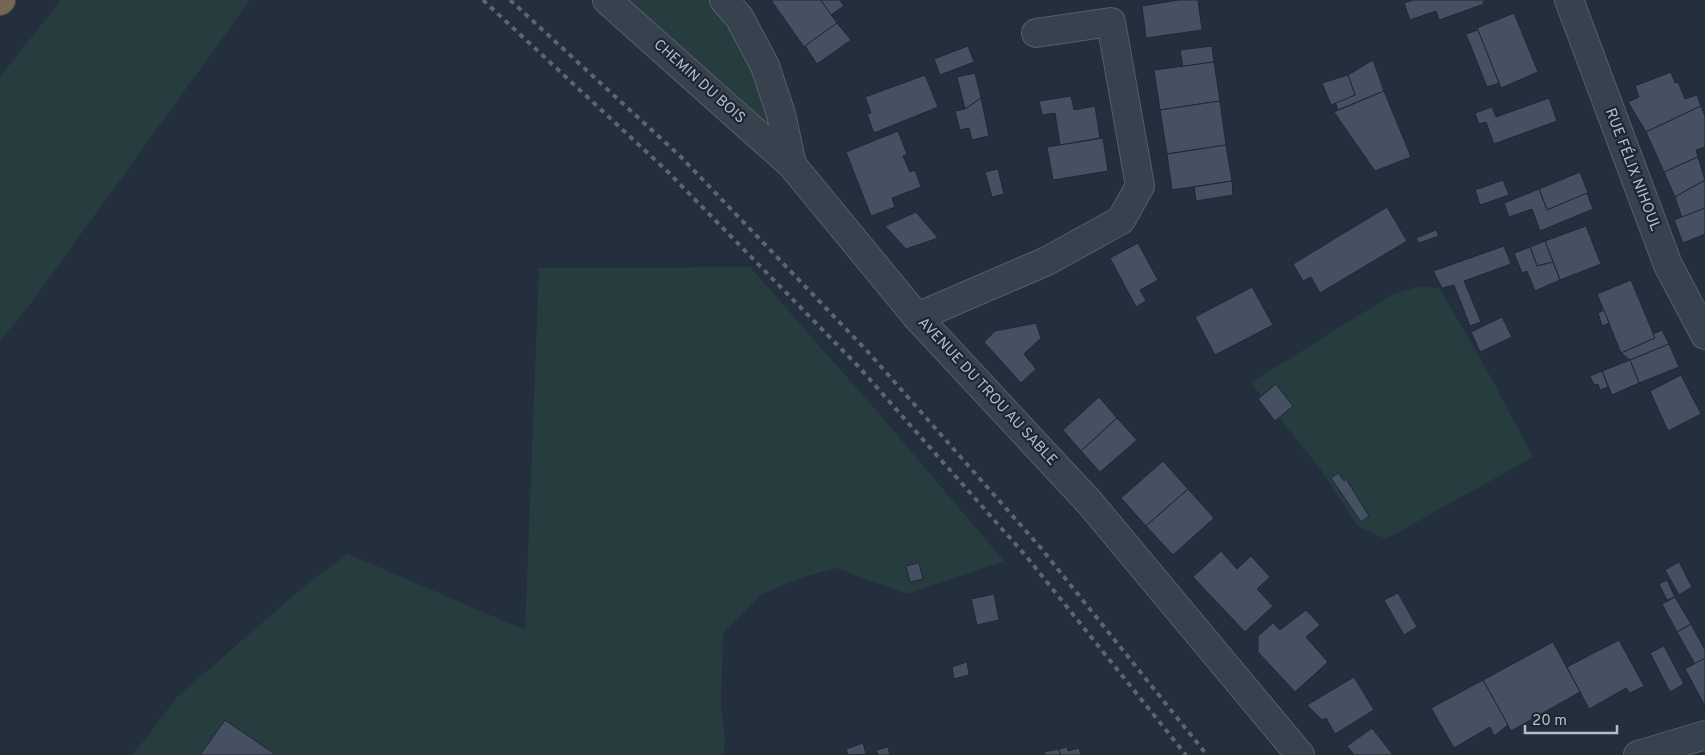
<svg xmlns="http://www.w3.org/2000/svg" width="1705" height="755" viewBox="0 0 1705 755" font-family="Overpass,sans-serif">
<rect width="100%" height="100%" fill="#242f3e"/>
<g fill="#263c3f">
<path d="M 61,0 L 250,0 L 31,303 L 0,341 L 0,77 Z"/>
<path d="M 607,0 L 724,0 L 792,165 Z"/>
<path d="M 750,267 L 875,409 L 1004,561 L 907,594 L 836,568 L 803,577 L 762,594 L 723,633 L 721,705 L 725,744 L 723,755 L 133,755 L 177,697 L 307,584 L 348,554 L 525,630 L 539,268 Z"/>
<path d="M 1421,286 L 1440,289 L 1489,374 L 1533,457 L 1386,539 L 1359,527 L 1319,467 L 1251,383 L 1393,294 Z"/>
</g>
<g fill="#455162" stroke="#1f2835">
<path d="M 771,0 L 821,0 L 837,23 L 804,47 Z"/>
<path d="M 821,0 L 840,0 L 844,6 L 831,15 Z"/>
<path d="M 1179,0 L 1198,0 L 1202,30 L 1146,38 L 1142,6 Z"/>
<path d="M 1413,0 L 1488,0 L 1483,2 L 1484,4 L 1439,20 L 1436,11 L 1410,20 L 1404,3 Z"/>
<path d="M 1514,13 L 1538,72 L 1501,88 L 1477,28 Z"/>
<path d="M 837,23 L 851,40 L 817,64 L 805,46 Z"/>
<path d="M 1478,30 L 1499,83 L 1487,87 L 1466,34 Z"/>
<path d="M 968,46 L 974,62 L 940,75 L 934,59 Z"/>
<path d="M 1212,46 L 1214,62 L 1183,67 L 1180,50 Z"/>
<path d="M 1373,60 L 1384,91 L 1338,110 L 1335,102 L 1355,95 L 1348,75 Z"/>
<path d="M 1214,62 L 1220,101 L 1160,110 L 1154,70 Z"/>
<path d="M 1671,72 L 1675,83 L 1678,82 L 1685,99 L 1697,95 L 1701,106 L 1646,132 L 1628,102 L 1639,97 L 1635,86 Z"/>
<path d="M 975,73 L 981,98 L 965,109 L 957,77 Z"/>
<path d="M 925,75 L 938,107 L 874,133 L 867,114 L 871,113 L 865,97 Z"/>
<path d="M 1348,75 L 1355,95 L 1331,105 L 1322,83 Z"/>
<path d="M 1384,91 L 1411,157 L 1375,171 L 1334,112 Z"/>
<path d="M 1071,96 L 1074,110 L 1095,106 L 1100,138 L 1060,145 L 1055,113 L 1042,115 L 1039,101 Z"/>
<path d="M 981,98 L 989,136 L 972,140 L 969,128 L 960,130 L 955,111 L 965,109 Z"/>
<path d="M 1549,98 L 1557,121 L 1494,144 L 1486,122 L 1479,124 L 1475,113 L 1492,107 L 1496,117 Z"/>
<path d="M 1220,101 L 1226,145 L 1167,154 L 1160,110 Z"/>
<path d="M 1701,106 L 1705,116 L 1705,147 L 1696,150 L 1698,157 L 1664,172 L 1646,132 Z"/>
<path d="M 898,131 L 907,154 L 903,156 L 910,172 L 915,170 L 921,187 L 892,198 L 895,207 L 871,216 L 846,152 Z"/>
<path d="M 1103,138 L 1108,171 L 1053,180 L 1047,147 Z"/>
<path d="M 1226,145 L 1232,181 L 1172,190 L 1167,154 Z"/>
<path d="M 1698,157 L 1705,180 L 1675,197 L 1664,172 Z"/>
<path d="M 998,169 L 1004,194 L 992,197 L 985,172 Z"/>
<path d="M 1580,172 L 1588,193 L 1547,210 L 1539,189 Z"/>
<path d="M 1503,180 L 1509,195 L 1480,205 L 1475,190 Z"/>
<path d="M 1705,180 L 1705,208 L 1682,218 L 1675,197 Z"/>
<path d="M 1232,181 L 1233,195 L 1196,201 L 1194,187 Z"/>
<path d="M 1539,189 L 1547,210 L 1587,193 L 1593,209 L 1540,231 L 1532,209 L 1509,217 L 1504,203 Z"/>
<path d="M 1387,207 L 1407,241 L 1320,293 L 1311,277 L 1303,281 L 1293,264 Z"/>
<path d="M 1705,208 L 1705,234 L 1683,243 L 1674,220 Z"/>
<path d="M 916,212 L 938,238 L 906,249 L 885,226 Z"/>
<path d="M 1586,226 L 1601,264 L 1560,280 L 1545,241 Z"/>
<path d="M 1436,230 L 1439,236 L 1419,243 L 1416,238 Z"/>
<path d="M 1545,241 L 1553,262 L 1537,266 L 1530,247 Z"/>
<path d="M 1138,243 L 1158,280 L 1140,290 L 1146,301 L 1136,307 L 1110,258 Z"/>
<path d="M 1504,246 L 1511,264 L 1464,281 L 1481,322 L 1470,326 L 1454,285 L 1442,288 L 1433,271 Z"/>
<path d="M 1530,247 L 1537,266 L 1553,262 L 1560,280 L 1535,291 L 1527,271 L 1522,273 L 1514,253 Z"/>
<path d="M 1631,280 L 1655,338 L 1621,353 L 1597,294 Z"/>
<path d="M 1252,287 L 1273,325 L 1215,355 L 1195,317 Z"/>
<path d="M 1604,310 L 1609,323 L 1602,326 L 1598,313 Z"/>
<path d="M 1502,317 L 1512,337 L 1480,352 L 1471,332 Z"/>
<path d="M 1036,323 L 1041,338 L 1024,354 L 1036,369 L 1021,383 L 984,342 L 995,331 Z"/>
<path d="M 1662,330 L 1669,344 L 1630,360 L 1621,353 L 1655,338 L 1653,334 Z"/>
<path d="M 1669,344 L 1679,367 L 1639,383 L 1630,360 Z"/>
<path d="M 1630,360 L 1639,383 L 1612,395 L 1602,371 Z"/>
<path d="M 1602,371 L 1608,387 L 1600,390 L 1598,384 L 1594,385 L 1590,376 Z"/>
<path d="M 1681,375 L 1701,414 L 1668,431 L 1650,391 Z"/>
<path d="M 1276,384 L 1293,406 L 1275,421 L 1258,399 Z"/>
<path d="M 1099,397 L 1117,418 L 1081,451 L 1063,430 Z"/>
<path d="M 1117,418 L 1137,440 L 1100,472 L 1081,451 Z"/>
<path d="M 1163,461 L 1188,489 L 1146,526 L 1121,498 Z"/>
<path d="M 1338,473 L 1344,481 L 1346,479 L 1369,516 L 1361,522 L 1331,478 Z"/>
<path d="M 1188,489 L 1214,518 L 1173,555 L 1146,526 Z"/>
<path d="M 1221,551 L 1237,569 L 1251,556 L 1270,577 L 1257,589 L 1273,606 L 1245,632 L 1193,577 Z"/>
<path d="M 1679,562 L 1692,587 L 1679,595 L 1665,570 Z"/>
<path d="M 919,563 L 923,579 L 910,582 L 906,566 Z"/>
<path d="M 1667,580 L 1675,597 L 1667,600 L 1659,584 Z"/>
<path d="M 1398,593 L 1417,627 L 1404,635 L 1384,600 Z"/>
<path d="M 994,594 L 999,620 L 977,625 L 971,599 Z"/>
<path d="M 1675,597 L 1691,624 L 1677,632 L 1662,604 Z"/>
<path d="M 1306,610 L 1320,625 L 1306,637 L 1328,662 L 1295,692 L 1258,652 L 1258,636 L 1273,623 L 1280,630 Z"/>
<path d="M 1691,624 L 1705,650 L 1705,658 L 1695,664 L 1677,632 Z"/>
<path d="M 1619,640 L 1644,686 L 1630,693 L 1626,688 L 1589,709 L 1567,667 Z"/>
<path d="M 1553,642 L 1580,692 L 1511,731 L 1483,680 Z"/>
<path d="M 1664,646 L 1684,684 L 1670,692 L 1650,653 Z"/>
<path d="M 1705,658 L 1705,706 L 1685,669 Z"/>
<path d="M 967,662 L 969,675 L 954,679 L 952,667 Z"/>
<path d="M 1354,677 L 1374,710 L 1335,734 L 1326,718 L 1322,720 L 1307,705 Z"/>
<path d="M 1483,680 L 1508,725 L 1494,736 L 1490,727 L 1454,748 L 1431,708 Z"/>
<path d="M 225,720 L 276,755 L 200,755 Z"/>
<path d="M 1372,728 L 1393,755 L 1354,755 L 1347,746 Z"/>
<path d="M 863,743 L 866,754 L 848,755 L 846,749 Z"/>
<path d="M 888,747 L 890,755 L 878,755 L 876,750 Z"/>
<path d="M 1067,747 L 1068,751 L 1079,748 L 1081,755 L 1060,755 L 1059,749 Z"/>
<path d="M 1059,749 L 1060,755 L 1045,755 L 1044,752 Z"/>
</g>
<g fill="none" stroke-linecap="round" stroke-linejoin="round">
<defs>
<g id="street">
<path d="M 607,0 L 792,165"/>
<path d="M 724,0 L 739,17 L 765,66 L 781,114 L 792,165 L 917,317 L 1090,503 L 1300,755"/>
<path d="M 1569,0 L 1668,265 L 1705,335"/>
<path d="M 917,317 L 1047,261 L 1121,220 L 1140,186 L 1111,22 L 1036,33"/>
<path d="M 1638,755 L 1705,735"/>
</g>
<path id="highway" d="M 0,1 L 1,0"/>
</defs>
<use href="#street" stroke="#565f6c" stroke-width="30"/>
<use href="#highway" stroke="#434c59" stroke-width="30"/>
<use href="#street" stroke="#38414e" stroke-width="28"/>
<use href="#highway" stroke="#746855" stroke-width="28"/>
<g stroke="#5a6575" stroke-width="4" stroke-dasharray="5 5" stroke-linecap="butt">
<path d="M 483,0 L 667,171 L 857,365 L 1026,556 L 1186,755"/>
<path d="M 510,0 L 680,156 L 869,353 L 1040,547 L 1207,755"/>
</g>
</g>
<g text-anchor="middle" dominant-baseline="central" stroke-width="4.5" stroke-linejoin="round" paint-order="stroke">
<g font-size="15" fill="#b4bcc9" stroke="#1d2633">
<text transform="translate(699 82) rotate(42)">CHEMIN DU BOIS</text>
<text transform="translate(1632 170) rotate(69)">RUE FÉLIX NIHOUL</text>
<text transform="translate(987 392) rotate(47)">AVENUE DU TROU AU SABLE</text>
</g>
</g>
<path d="M1525 725v8h92v-8" fill="none" stroke="#b4bcc9" stroke-width="2.5"/>
<text x="1532" y="725" font-size="15" fill="#b4bcc9" stroke="#1d2633" stroke-width="4" paint-order="stroke">20 m</text>
</svg>
